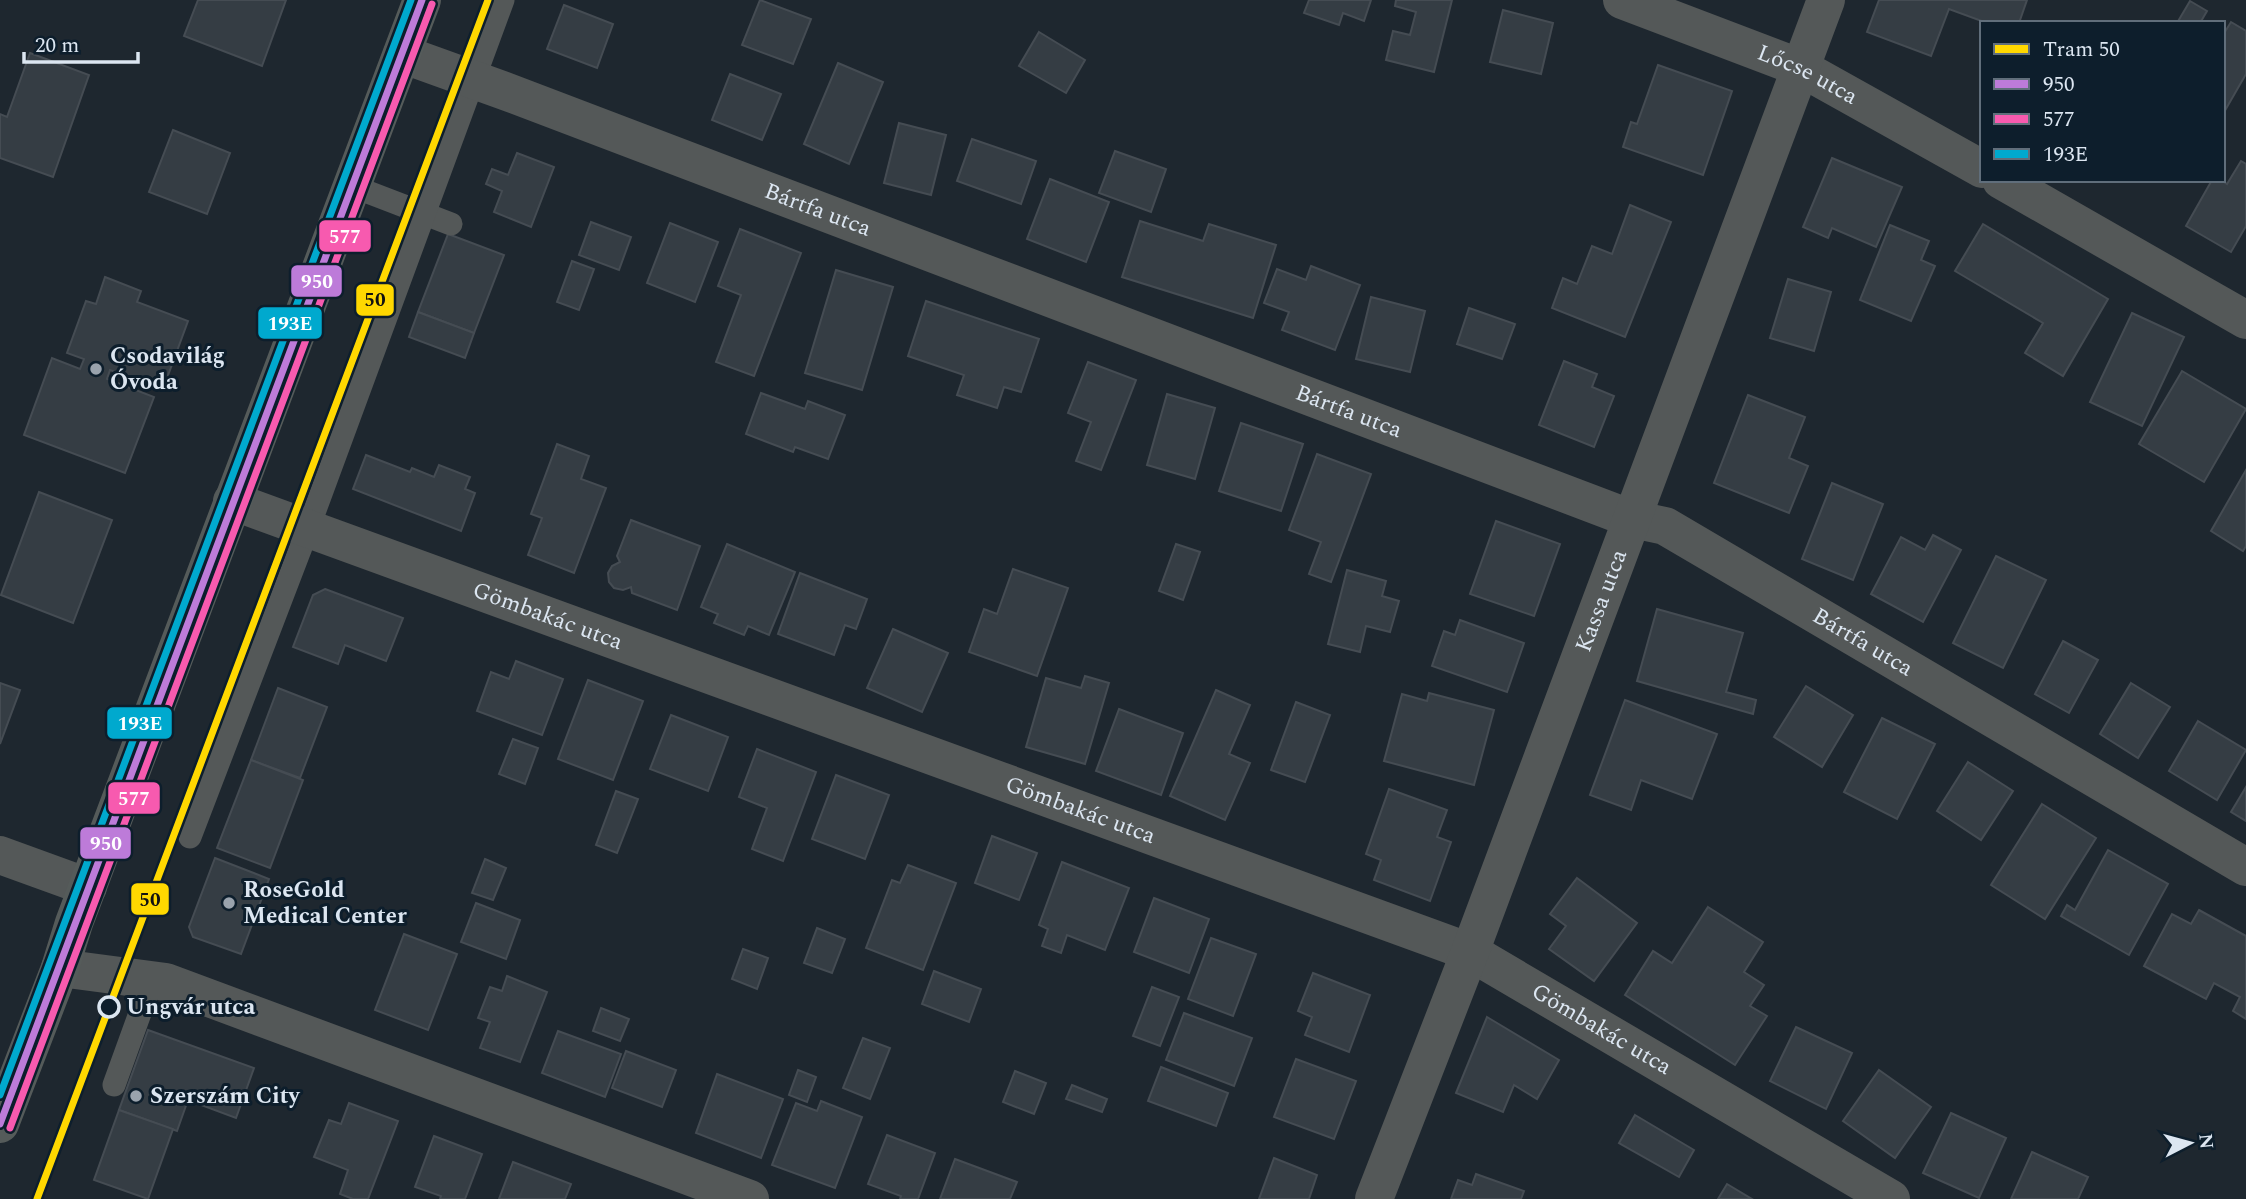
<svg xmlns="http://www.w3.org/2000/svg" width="2246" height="1199" viewBox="0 0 2246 1199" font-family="Spectral,serif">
<rect width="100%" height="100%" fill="#1e272f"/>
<g fill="#353d44" stroke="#454c53" stroke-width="2">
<path d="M 198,0 L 286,0 L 262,66 L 184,36 Z"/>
<path d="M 760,0 L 811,19 L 793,64 L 742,45 Z"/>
<path d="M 1309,0 L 1371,0 L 1364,21 L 1343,13 L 1339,25 L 1304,13 Z"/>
<path d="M 1396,0 L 1452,0 L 1434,72 L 1386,60 L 1393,31 L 1410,35 L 1416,12 L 1395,6 Z"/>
<path d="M 1879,0 L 2027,0 L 2019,23 L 1987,23 L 1949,9 L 1931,56 L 1867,32 Z"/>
<path d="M 2190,1 L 2207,11 L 2200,23 L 2177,23 Z"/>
<path d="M 564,5 L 613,24 L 597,68 L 547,49 Z"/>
<path d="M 1503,10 L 1553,23 L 1541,74 L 1490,62 Z"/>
<path d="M 2231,22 L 2246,31 L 2246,74 L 2223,114 L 2223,35 Z"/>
<path d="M 1039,32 L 1085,60 L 1066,93 L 1019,66 Z"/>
<path d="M 30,53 L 89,75 L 53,177 L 0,158 L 0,114 L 7,117 Z"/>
<path d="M 838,63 L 883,82 L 849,164 L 804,144 Z"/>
<path d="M 1658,65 L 1732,91 L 1703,175 L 1623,147 L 1631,122 L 1637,124 Z"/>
<path d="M 730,74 L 781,94 L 762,140 L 712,120 Z"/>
<path d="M 899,123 L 946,135 L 931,195 L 884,183 Z"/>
<path d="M 173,130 L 230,153 L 207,214 L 149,192 Z"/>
<path d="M 972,139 L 1036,161 L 1021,204 L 957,181 Z"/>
<path d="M 1115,151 L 1166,169 L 1151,212 L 1099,193 Z"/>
<path d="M 517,153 L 554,167 L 531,227 L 494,212 L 502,191 L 486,184 L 492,169 L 508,175 Z"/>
<path d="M 1832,158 L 1902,187 L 1876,247 L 1832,228 L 1828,238 L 1803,227 Z"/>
<path d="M 2241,161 L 2246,164 L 2246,226 L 2231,252 L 2186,226 L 2212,180 L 2221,180 L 2227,184 Z"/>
<path d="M 1050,179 L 1109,202 L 1086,262 L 1027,239 Z"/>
<path d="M 1630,205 L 1671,222 L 1625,337 L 1552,308 L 1563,278 L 1577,284 L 1592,246 L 1612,254 Z"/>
<path d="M 1140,221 L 1203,241 L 1209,224 L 1276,245 L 1253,318 L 1122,277 Z"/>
<path d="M 591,222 L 631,237 L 619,270 L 579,255 Z"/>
<path d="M 670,223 L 718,242 L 695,302 L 647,283 Z"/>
<path d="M 1983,224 L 2108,299 L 2063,376 L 2025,353 L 2043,323 L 1955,271 Z"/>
<path d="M 1890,225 L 1929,241 L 1921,260 L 1935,266 L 1911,321 L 1860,300 Z"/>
<path d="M 740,229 L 801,253 L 754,376 L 716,362 L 741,295 L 718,286 Z"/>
<path d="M 448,234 L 504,255 L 474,333 L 418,312 Z"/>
<path d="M 572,261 L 594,269 L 579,310 L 557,302 Z"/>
<path d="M 1311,266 L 1360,285 L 1335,350 L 1282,330 L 1289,312 L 1264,303 L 1277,269 L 1306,280 Z"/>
<path d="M 836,270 L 893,287 L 862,390 L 805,373 Z"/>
<path d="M 105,277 L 141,291 L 137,302 L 188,321 L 163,389 L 110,370 L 107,379 L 154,397 L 125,473 L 24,435 L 52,358 L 80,369 L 84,359 L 67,353 L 86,301 L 96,304 Z"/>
<path d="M 1788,279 L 1831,292 L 1814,351 L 1770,338 Z"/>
<path d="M 1371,297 L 1425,311 L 1410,372 L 1356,359 Z"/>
<path d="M 926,301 L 1039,339 L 1021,392 L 1004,387 L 997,408 L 957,395 L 964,375 L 908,356 Z"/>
<path d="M 1469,308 L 1515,324 L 1502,359 L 1457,344 Z"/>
<path d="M 418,312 L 474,333 L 465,358 L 409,337 Z"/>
<path d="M 2132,313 L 2184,337 L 2142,426 L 2090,402 Z"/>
<path d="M 1564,361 L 1597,374 L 1592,387 L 1614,396 L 1594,447 L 1539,425 Z"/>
<path d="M 1088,362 L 1136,380 L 1101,470 L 1076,461 L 1091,422 L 1068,413 Z"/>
<path d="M 2182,371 L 2246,409 L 2204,482 L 2139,444 Z"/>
<path d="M 761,393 L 805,409 L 808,401 L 845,415 L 828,459 L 795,447 L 793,452 L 746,434 Z"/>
<path d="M 1167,394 L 1215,408 L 1195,479 L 1147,465 Z"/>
<path d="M 1748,395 L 1805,417 L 1789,458 L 1808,466 L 1789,513 L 1714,483 Z"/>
<path d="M 1241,423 L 1303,444 L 1281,511 L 1219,491 Z"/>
<path d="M 557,444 L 589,456 L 581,479 L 606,488 L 574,573 L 528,555 L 542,518 L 531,514 Z"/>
<path d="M 1317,454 L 1371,474 L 1331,582 L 1309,574 L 1321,542 L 1289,530 Z"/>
<path d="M 366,455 L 410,472 L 412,468 L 434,477 L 439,465 L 470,477 L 465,489 L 475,493 L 461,531 L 353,489 Z"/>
<path d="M 2246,470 L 2246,546 L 2243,551 L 2211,531 Z"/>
<path d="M 1832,483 L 1883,504 L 1853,580 L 1802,559 Z"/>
<path d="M 39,492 L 112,520 L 73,623 L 1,595 Z"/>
<path d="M 631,520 L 700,546 L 677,610 L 632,593 L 631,587 L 623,590 L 614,588 L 609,582 L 608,573 L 612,566 L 620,562 L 617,556 Z"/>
<path d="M 1496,521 L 1560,544 L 1534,616 L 1470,594 Z"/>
<path d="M 1933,535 L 1961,550 L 1923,622 L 1871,594 L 1901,537 L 1925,550 Z"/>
<path d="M 727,544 L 795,572 L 769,635 L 748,626 L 744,635 L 714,623 L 718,614 L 701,607 Z"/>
<path d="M 1176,544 L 1200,552 L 1183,600 L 1159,591 Z"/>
<path d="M 1996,556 L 2046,580 L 2003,668 L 1953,643 Z"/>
<path d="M 1013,569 L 1068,588 L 1037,676 L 969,652 L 984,609 L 997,614 Z"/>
<path d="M 1347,570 L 1386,581 L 1382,596 L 1399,601 L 1390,632 L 1366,626 L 1360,652 L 1328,644 Z"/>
<path d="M 800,573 L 867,599 L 856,629 L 845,625 L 834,655 L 778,634 Z"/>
<path d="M 325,589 L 403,618 L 386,661 L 345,645 L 338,664 L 293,647 L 313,595 Z"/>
<path d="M 1657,609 L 1743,633 L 1726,692 L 1756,700 L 1753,714 L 1637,681 Z"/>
<path d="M 1460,620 L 1524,643 L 1507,692 L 1432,666 L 1444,631 L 1455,635 Z"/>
<path d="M 893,629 L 948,653 L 922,712 L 867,688 Z"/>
<path d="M 2063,641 L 2098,660 L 2069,713 L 2035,694 Z"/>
<path d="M 516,661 L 563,679 L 542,735 L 477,711 L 491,672 L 509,679 Z"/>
<path d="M 1085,676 L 1109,683 L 1085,764 L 1026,747 L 1046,678 L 1081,688 Z"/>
<path d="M 588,680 L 643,701 L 613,780 L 558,759 Z"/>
<path d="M 0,683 L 20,690 L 0,744 Z"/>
<path d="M 2131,683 L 2170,707 L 2138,758 L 2100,734 Z"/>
<path d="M 1806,686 L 1853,715 L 1822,767 L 1774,737 Z"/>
<path d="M 278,688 L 327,707 L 300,778 L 251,760 Z"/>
<path d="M 1216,690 L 1250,705 L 1229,754 L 1250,763 L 1225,820 L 1170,796 Z"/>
<path d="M 1429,693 L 1494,710 L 1474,785 L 1384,761 L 1402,694 L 1427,701 Z"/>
<path d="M 1625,700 L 1717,734 L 1692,799 L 1641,780 L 1631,810 L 1590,795 Z"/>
<path d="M 1296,702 L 1330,715 L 1305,782 L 1271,770 Z"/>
<path d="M 1119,709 L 1183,733 L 1161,795 L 1096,771 Z"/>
<path d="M 671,715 L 728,737 L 708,791 L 650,769 Z"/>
<path d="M 1882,718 L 1935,744 L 1897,819 L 1844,792 Z"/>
<path d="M 2198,721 L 2246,750 L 2217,800 L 2169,771 Z"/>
<path d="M 513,739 L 538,748 L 525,784 L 499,774 Z"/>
<path d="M 757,749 L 816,772 L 783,861 L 752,849 L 767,808 L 739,797 Z"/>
<path d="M 251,760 L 303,780 L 270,868 L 217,848 Z"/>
<path d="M 1968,762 L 2013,791 L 1981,840 L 1937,811 Z"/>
<path d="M 836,775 L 889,795 L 865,859 L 812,839 Z"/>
<path d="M 2246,787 L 2246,821 L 2231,812 Z"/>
<path d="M 1389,789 L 1447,810 L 1437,837 L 1451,842 L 1430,901 L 1374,880 L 1381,860 L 1366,854 Z"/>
<path d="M 616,791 L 638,799 L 617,853 L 596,845 Z"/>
<path d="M 2042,804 L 2096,838 L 2045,919 L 1991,885 Z"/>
<path d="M 992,836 L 1037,853 L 1019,900 L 975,883 Z"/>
<path d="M 2108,850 L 2168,884 L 2129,955 L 2061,916 L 2067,905 L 2075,910 Z"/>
<path d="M 215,858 L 269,879 L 241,954 L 193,937 L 189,927 Z"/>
<path d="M 485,859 L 506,868 L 493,900 L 472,893 Z"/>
<path d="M 1062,862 L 1129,888 L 1105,950 L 1067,935 L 1061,953 L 1042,946 L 1048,929 L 1039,925 Z"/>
<path d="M 908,865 L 956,883 L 923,970 L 866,948 L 892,880 L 900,883 Z"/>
<path d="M 1577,878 L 1637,923 L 1594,981 L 1549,949 L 1566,926 L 1550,914 Z"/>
<path d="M 1154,898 L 1209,919 L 1189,973 L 1134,952 Z"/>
<path d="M 476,903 L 520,920 L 506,959 L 461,942 Z"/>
<path d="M 1708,907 L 1763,942 L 1744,972 L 1764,985 L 1750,1006 L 1767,1016 L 1735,1065 L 1625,995 L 1653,951 L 1672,963 Z"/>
<path d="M 2199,910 L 2246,936 L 2246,1019 L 2233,1011 L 2240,997 L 2214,983 L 2206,999 L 2144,966 L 2172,914 L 2191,924 Z"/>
<path d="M 817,928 L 845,939 L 832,973 L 804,963 Z"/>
<path d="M 404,934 L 457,954 L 428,1030 L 375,1010 Z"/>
<path d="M 1211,938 L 1256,954 L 1233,1016 L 1188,999 Z"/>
<path d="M 743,949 L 768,958 L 757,989 L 732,979 Z"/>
<path d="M 934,971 L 981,989 L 969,1022 L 922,1004 Z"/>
<path d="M 1313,973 L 1370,995 L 1349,1052 L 1305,1035 L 1312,1017 L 1298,1011 Z"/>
<path d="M 507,976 L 547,992 L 520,1062 L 480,1048 L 490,1022 L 478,1018 L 490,987 L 502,991 Z"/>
<path d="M 1152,987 L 1179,997 L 1160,1046 L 1133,1036 Z"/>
<path d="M 601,1008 L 629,1019 L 620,1041 L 593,1031 Z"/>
<path d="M 1184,1013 L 1252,1038 L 1234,1086 L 1166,1060 Z"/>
<path d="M 1487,1017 L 1559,1060 L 1537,1099 L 1514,1085 L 1503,1112 L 1456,1093 Z"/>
<path d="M 1796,1027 L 1852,1053 L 1826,1109 L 1770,1081 Z"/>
<path d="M 148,1030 L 254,1068 L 236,1118 L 188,1100 L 177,1131 L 119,1110 Z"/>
<path d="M 558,1031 L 621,1054 L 605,1097 L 542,1073 Z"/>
<path d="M 863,1038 L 890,1048 L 870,1099 L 843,1088 Z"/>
<path d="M 626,1051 L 676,1070 L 662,1107 L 612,1088 Z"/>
<path d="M 1296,1059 L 1356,1081 L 1334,1139 L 1274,1117 Z"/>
<path d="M 1161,1067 L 1228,1093 L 1216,1126 L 1148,1101 Z"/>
<path d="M 798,1070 L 816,1077 L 807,1102 L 789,1095 Z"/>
<path d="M 1879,1070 L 1931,1107 L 1895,1158 L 1843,1121 Z"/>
<path d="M 1015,1071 L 1046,1083 L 1034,1114 L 1003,1102 Z"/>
<path d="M 717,1074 L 783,1099 L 761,1158 L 696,1133 Z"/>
<path d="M 1072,1085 L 1107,1099 L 1102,1112 L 1066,1099 Z"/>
<path d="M 821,1101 L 862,1117 L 835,1188 L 772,1165 L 796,1103 L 817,1111 Z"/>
<path d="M 349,1103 L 398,1121 L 368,1199 L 353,1199 L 340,1194 L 348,1170 L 314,1157 L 329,1120 L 341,1124 Z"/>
<path d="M 119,1110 L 173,1129 L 148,1199 L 94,1180 Z"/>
<path d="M 1951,1113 L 2006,1138 L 1979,1198 L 1923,1173 Z"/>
<path d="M 1635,1115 L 1694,1150 L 1679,1177 L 1619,1143 Z"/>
<path d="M 887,1135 L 935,1153 L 918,1199 L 900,1199 L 901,1196 L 868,1184 Z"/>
<path d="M 434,1136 L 482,1154 L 465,1199 L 440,1199 L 441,1196 L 415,1187 Z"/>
<path d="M 2032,1152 L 2088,1177 L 2078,1199 L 2011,1199 Z"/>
<path d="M 1274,1158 L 1317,1175 L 1309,1199 L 1259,1199 Z"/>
<path d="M 955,1159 L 1017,1182 L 1010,1199 L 940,1199 Z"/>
<path d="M 513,1162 L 571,1184 L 565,1199 L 499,1199 Z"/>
<path d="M 1476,1174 L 1524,1191 L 1521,1199 L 1451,1199 L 1458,1180 L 1472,1185 Z"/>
<path d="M 1727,1184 L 1752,1199 L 1718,1199 Z"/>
</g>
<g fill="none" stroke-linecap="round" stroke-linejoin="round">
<g stroke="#545858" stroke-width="23">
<path d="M 352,186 L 451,224"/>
<path d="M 190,837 L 308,529 L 503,0"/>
<path d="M 114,1085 L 152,980"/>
</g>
<g stroke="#545858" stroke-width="38">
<path id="s1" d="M 1622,0 L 1801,68 L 1982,169"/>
<path id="s2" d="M 402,54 L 502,90 L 1632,519 L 1665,526 L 2246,867"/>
<path d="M 2001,180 L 2246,320"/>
<path id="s3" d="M 232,501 L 1470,952 L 1891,1199"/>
<path d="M 0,855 L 88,887"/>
<path d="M 60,968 L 166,982 L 750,1199"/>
<path id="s4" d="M 1374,1199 L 1470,952 L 1826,0"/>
</g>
<path stroke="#555b5a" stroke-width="38" d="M 0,1124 L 60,968 L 74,923 L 422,0"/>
<defs>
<path id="bus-1" d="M 0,1124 L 422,0"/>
<path id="bus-2" d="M 10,1128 L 432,4"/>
<path id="bus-3" d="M 0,1095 L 411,0"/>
</defs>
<use href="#bus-1" stroke="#0d1e2c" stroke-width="12"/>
<use href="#bus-2" stroke="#0d1e2c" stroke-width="12"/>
<use href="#bus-3" stroke="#0d1e2c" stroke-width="12"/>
<use href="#bus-1" stroke="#bd7bd9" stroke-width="7"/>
<use href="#bus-2" stroke="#f75aaf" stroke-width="7"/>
<use href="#bus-3" stroke="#00a9ce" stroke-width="7"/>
<defs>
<path id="tram-1" d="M 37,1199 L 488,0"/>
</defs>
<use href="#tram-1" stroke="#0d1e2c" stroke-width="12"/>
<use href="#tram-1" stroke="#ffd800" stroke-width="7"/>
</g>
<g fill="#9aa3ad" stroke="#0d1e2c" stroke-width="2.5">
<circle cx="96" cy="369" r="7"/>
<circle cx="229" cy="903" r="7"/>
<circle cx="136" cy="1096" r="7"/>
</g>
<circle fill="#0d1e2c" stroke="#dce6f1" stroke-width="3.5" cx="109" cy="1007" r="10"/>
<g text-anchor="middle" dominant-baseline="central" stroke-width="6" stroke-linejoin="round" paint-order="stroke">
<g font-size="23" fill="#dce6f1" stroke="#0d1e2c">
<text stroke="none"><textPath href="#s1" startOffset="200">Lőcse utca</textPath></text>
<text stroke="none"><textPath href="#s2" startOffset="444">Bártfa utca</textPath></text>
<text stroke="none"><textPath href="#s2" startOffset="1012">Bártfa utca</textPath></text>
<text stroke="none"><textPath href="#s4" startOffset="640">Kassa utca</textPath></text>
<text stroke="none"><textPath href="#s3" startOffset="336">Gömbakác utca</textPath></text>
<text stroke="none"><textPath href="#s2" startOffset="1578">Bártfa utca</textPath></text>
<text stroke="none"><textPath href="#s3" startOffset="903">Gömbakác utca</textPath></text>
<text stroke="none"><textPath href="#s3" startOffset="1470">Gömbakác utca</textPath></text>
</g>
<g font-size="23" font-weight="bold" fill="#dce6f1" stroke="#0d1e2c" text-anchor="start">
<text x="110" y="356">Csodavilág<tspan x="110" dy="26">Óvoda</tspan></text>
<text x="243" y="890">RoseGold<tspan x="243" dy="26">Medical Center</tspan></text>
<text x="150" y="1096">Szerszám City</text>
</g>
<g font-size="23" font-weight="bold" fill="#dce6f1" stroke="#0d1e2c" text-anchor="start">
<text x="126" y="1007">Ungvár utca</text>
</g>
</g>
<g stroke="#0d1e2c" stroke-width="2.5">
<rect x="318" y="219" width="54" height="34" rx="7" fill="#f75aaf"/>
<rect x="290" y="264" width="53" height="34" rx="7" fill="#bd7bd9"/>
<rect x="355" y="283" width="40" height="34" rx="7" fill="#ffd800"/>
<rect x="257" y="306" width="66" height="34" rx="7" fill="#00a9ce"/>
<rect x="106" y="706" width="67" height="34" rx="7" fill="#00a9ce"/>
<rect x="107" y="781" width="54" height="34" rx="7" fill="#f75aaf"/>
<rect x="79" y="826" width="53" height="34" rx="7" fill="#bd7bd9"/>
<rect x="130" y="882" width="40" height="34" rx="7" fill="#ffd800"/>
</g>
<g font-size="19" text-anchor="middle" font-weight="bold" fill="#fff">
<text x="345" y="243">577</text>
<text x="317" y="288">950</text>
<text x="290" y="330">193E</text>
<text x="140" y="730">193E</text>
<text x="134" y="805">577</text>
<text x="106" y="850">950</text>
</g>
<g font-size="19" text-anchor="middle" font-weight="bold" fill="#111">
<text x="375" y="306">50</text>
<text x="150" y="906">50</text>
</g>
<rect x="1980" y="21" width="245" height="161" fill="#0d1e2c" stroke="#606e7b" stroke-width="2"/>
<rect x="1994" y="44" width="35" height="10" fill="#ffd800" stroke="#606e7b" stroke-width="2"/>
<text x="2043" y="56" font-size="21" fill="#dce6f1">Tram 50</text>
<rect x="1994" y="79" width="35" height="10" fill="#bd7bd9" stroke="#606e7b" stroke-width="2"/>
<text x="2043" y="91" font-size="21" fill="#dce6f1">950</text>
<rect x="1994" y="114" width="35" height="10" fill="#f75aaf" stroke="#606e7b" stroke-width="2"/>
<text x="2043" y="126" font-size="21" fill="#dce6f1">577</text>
<rect x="1994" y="149" width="35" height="10" fill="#00a9ce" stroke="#606e7b" stroke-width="2"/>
<text x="2043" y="161" font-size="21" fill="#dce6f1">193E</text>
<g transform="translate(2190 1143) rotate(84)" stroke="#0d1e2c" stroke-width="5" paint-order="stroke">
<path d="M0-5L12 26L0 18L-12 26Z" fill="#dce6f1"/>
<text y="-10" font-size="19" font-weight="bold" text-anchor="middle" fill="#dce6f1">N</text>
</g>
<path d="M24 52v10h114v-10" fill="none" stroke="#dce6f1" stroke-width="3.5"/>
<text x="35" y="52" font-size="21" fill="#dce6f1" stroke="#0d1e2c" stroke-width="5" paint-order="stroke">20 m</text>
</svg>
